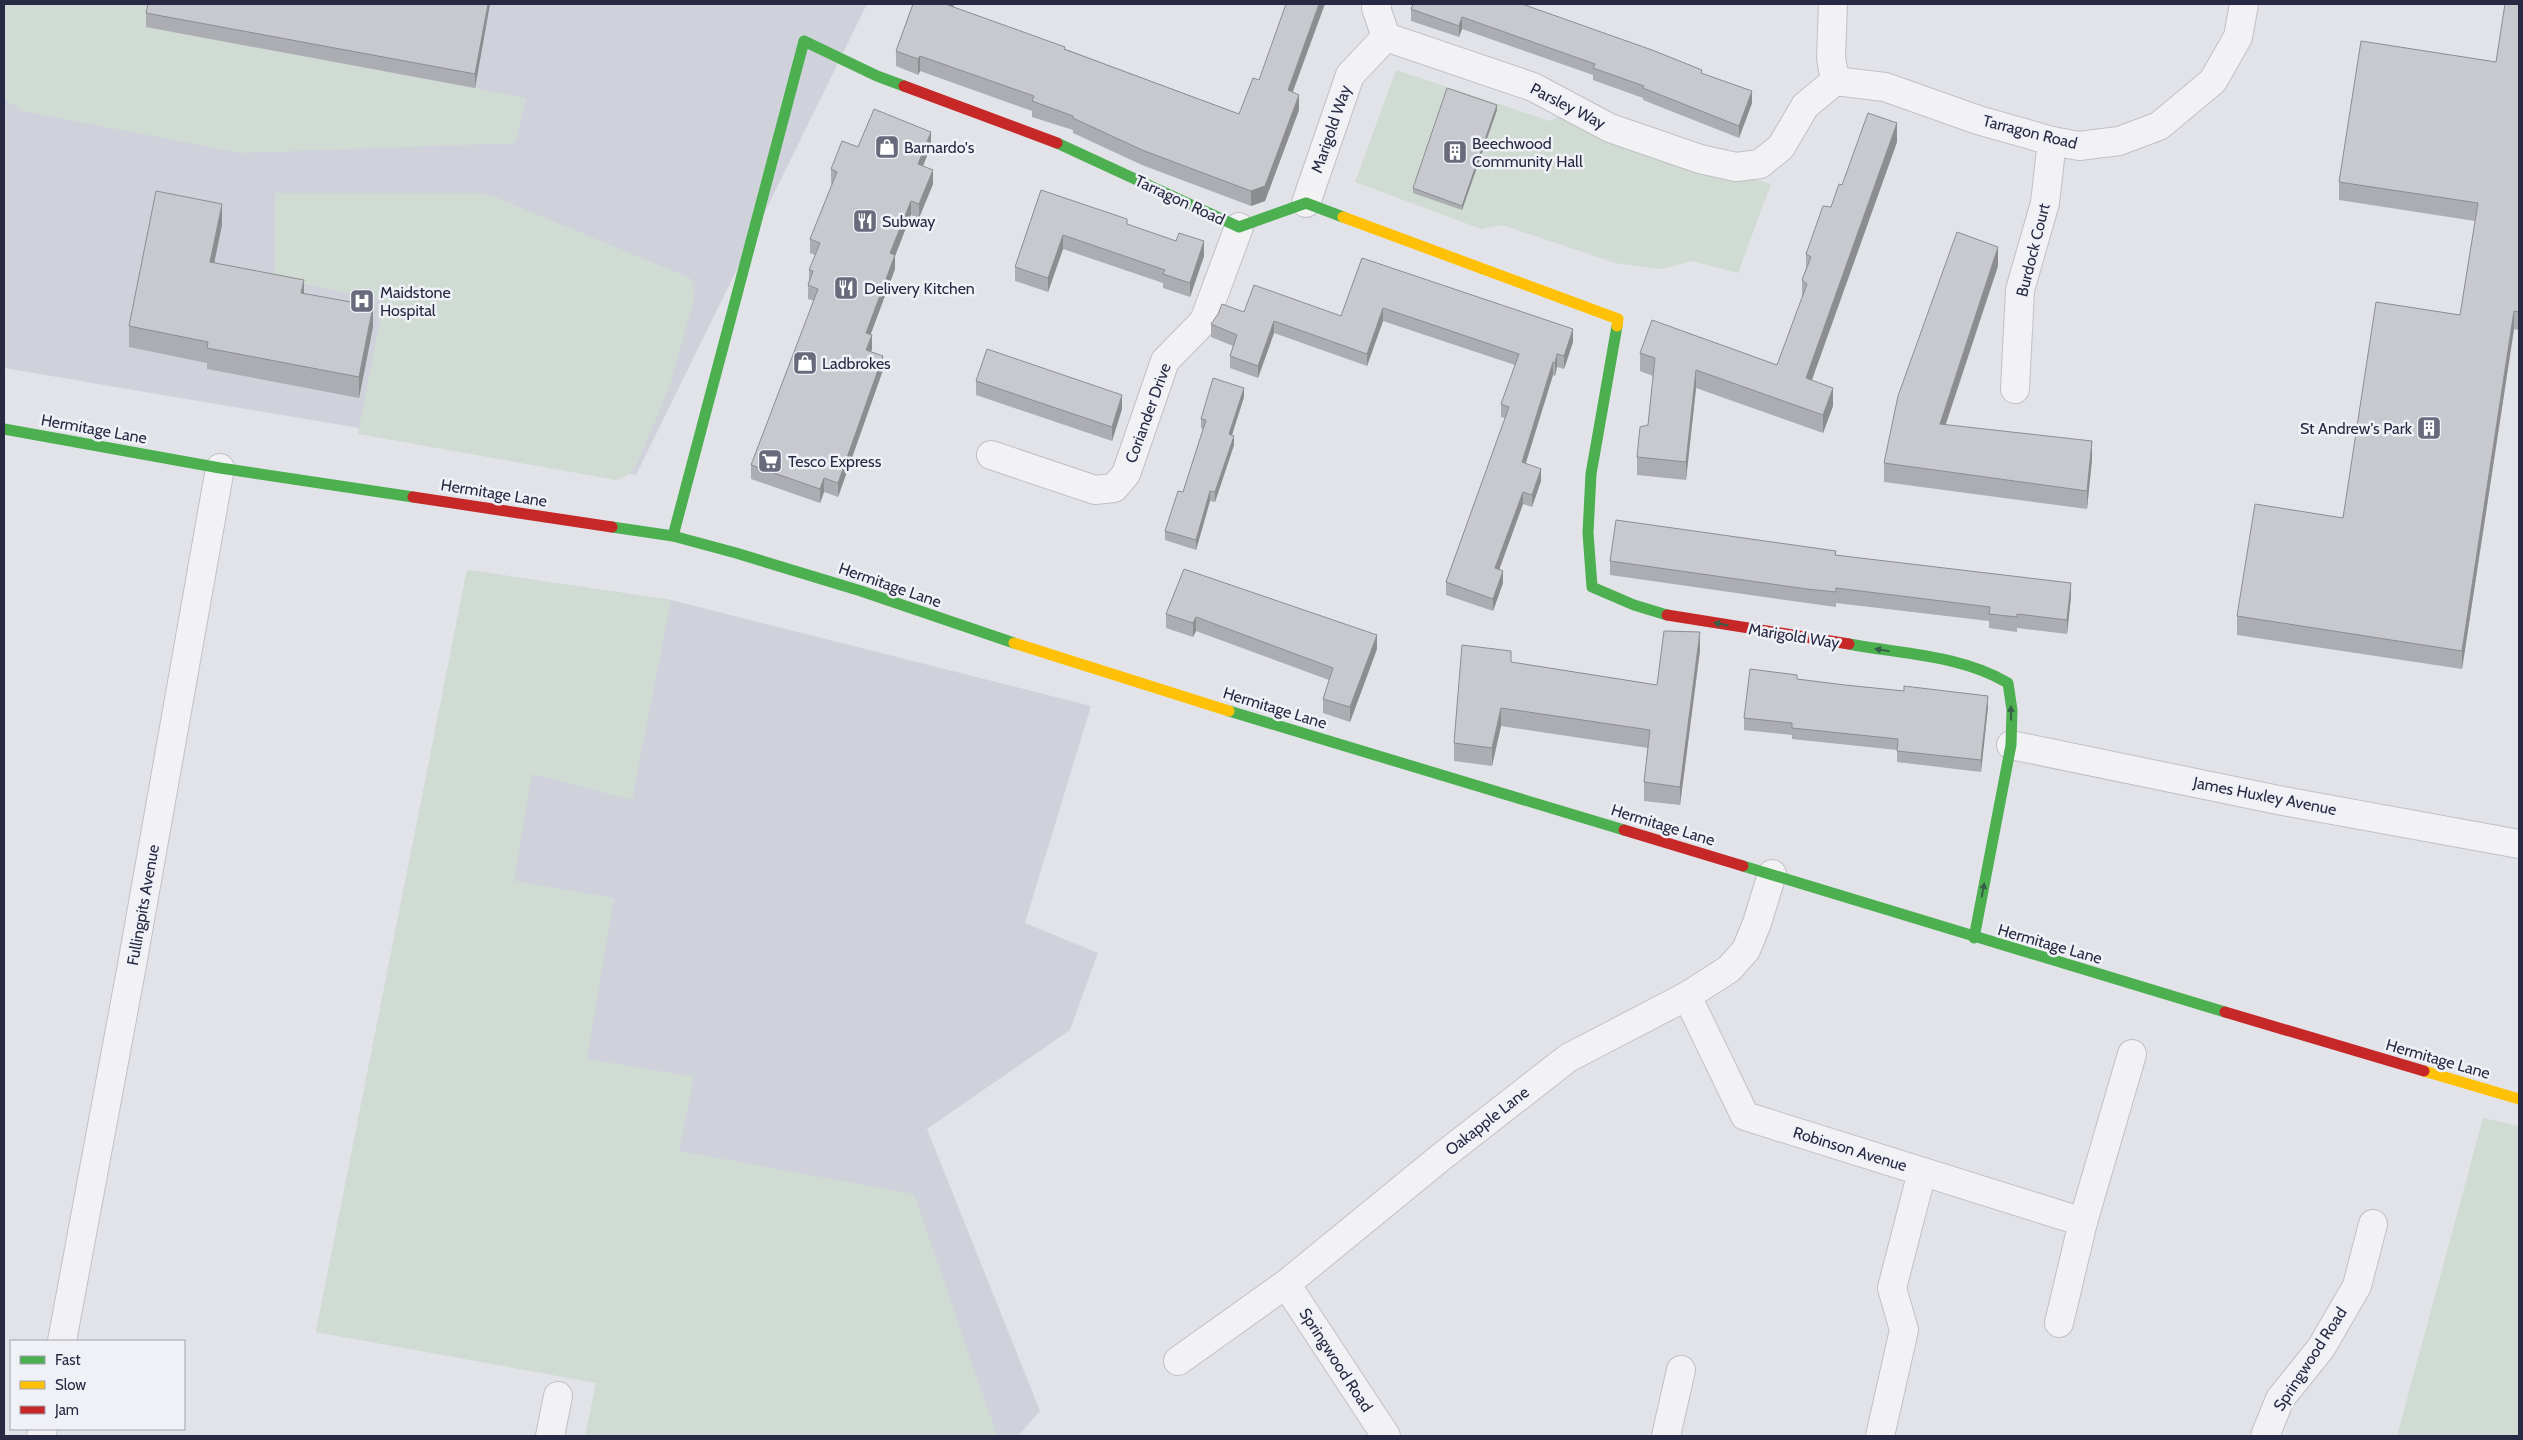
<svg xmlns="http://www.w3.org/2000/svg" width="2523" height="1440" viewBox="0 0 2523 1440" font-family="Cabin,sans-serif">
<rect width="100%" height="100%" fill="#e2e3e8"/>
<g fill="#d0d2db">
<path d="M 4,4 L 867,4 L 636,475 L 4,368 Z"/>
<path d="M 467,570 L 671,600 L 1091,706 L 1025,923 L 1098,953 L 1070,1030 L 927,1129 L 1040,1411 L 1018,1436 L 905,1436 L 316,1332 Z"/>
</g>
<g fill="#d0dbd3">
<path d="M 4,4 L 151,4 L 147,27 L 526,98 L 516,143 L 240,153 L 23,111 L 4,99 Z"/>
<path d="M 1396,70 L 1550,121 L 1564,114 L 1593,131 L 1771,184 L 1738,273 L 1692,261 L 1662,269 L 1615,263 L 1502,225 L 1481,229 L 1355,182 Z"/>
<path d="M 275,193 L 479,193 L 497,198 L 690,278 L 694,286 L 694,299 L 670,385 L 637,464 L 628,475 L 616,480 L 358,434 L 384,301 L 275,278 Z"/>
<path d="M 467,570 L 671,600 L 632,800 L 532,774 L 514,881 L 614,898 L 587,1059 L 694,1077 L 679,1151 L 914,1194 L 997,1436 L 585,1436 L 596,1383 L 316,1332 Z"/>
<path d="M 2483,1118 L 2519,1126 L 2519,1436 L 2397,1436 Z"/>
</g>
<g fill="none" stroke-linecap="round" stroke-linejoin="round">
<defs>
<g id="street">
<path d="M 1377,4 L 1376,8 L 1386,37"/>
<path d="M 1833,4 L 1831,58 L 1835,81"/>
<path d="M 1386,37 L 1533,87 L 1610,128 L 1700,159 L 1736,167 L 1760,164 L 1781,147 L 1805,106 L 1835,81 L 1885,87 L 1978,120 L 2052,141 L 2079,146 L 2119,141 L 2159,126 L 2213,81 L 2238,37 L 2244,4"/>
<path d="M 1306,203 L 1350,75 L 1386,37"/>
<path d="M 2015,389 L 2020,290 L 2045,203 L 2052,141"/>
<path d="M 991,455 L 1095,490 L 1114,488 L 1126,474 L 1165,361 L 1204,321 L 1239,227"/>
<path d="M 2011,745 L 2283,801 L 2519,844"/>
<path d="M 1687,996 L 1745,1116 L 2083,1222"/>
<path d="M 1286,1284 L 1386,1436"/>
<path d="M 2059,1323 L 2083,1222 L 2132,1054"/>
<path d="M 62,1341 L 132,965 L 220,468"/>
<path d="M 1178,1361 L 1286,1284 L 1440,1158 L 1568,1058 L 1687,996 L 1729,969 L 1746,950 L 1757,923 L 1772,874"/>
<path d="M 41,1436 L 43,1429"/>
<path d="M 550,1436 L 558,1396"/>
<path d="M 1666,1436 L 1681,1370"/>
<path d="M 1880,1436 L 1904,1330 L 1892,1288 L 1922,1172"/>
<path d="M 2265,1436 L 2280,1399 L 2321,1348 L 2357,1286 L 2373,1224"/>
</g>
</defs>
<use href="#street" stroke="#c0c1c6" stroke-width="30"/>
<use href="#street" stroke="#f2f2f4" stroke-width="28"/>
<g stroke="#4caf50" stroke-width="11">
<path d="M 1057,143 L 1239,227 L 1306,203 L 1343,217"/>
<path d="M 1617,326 L 1591,474 L 1588,533 L 1592,587 L 1634,605 L 1667,615"/>
<path d="M 4,429 L 220,468 L 413,497"/>
<path d="M 612,527 L 673,536 L 736,553 L 861,591 L 1014,643"/>
<path d="M 673,536 L 804,41 L 877,76 L 904,86"/>
<path d="M 1849,644 C 1902,654 1961,655 2008,683 L 2012,710 L 2011,745 L 1974,938"/>
<path d="M 1229,711 L 1624,830"/>
<path d="M 1743,866 L 2225,1012"/>
</g>
<g stroke="#ffc107" stroke-width="11">
<path d="M 1343,217 L 1618,319 L 1617,326"/>
<path d="M 1014,643 L 1229,711"/>
<path d="M 2424,1071 L 2519,1099"/>
</g>
<g stroke="#c62828" stroke-width="11">
<path d="M 904,86 L 1057,143"/>
<path d="M 413,497 L 612,527"/>
<path d="M 1667,615 L 1849,644"/>
<path d="M 1624,830 L 1743,866"/>
<path d="M 2225,1012 L 2424,1071"/>
</g>
</g>
<g fill="#acadb2">
<path d="M 148,4 L 490,4 L 475,88 L 146,27 L 146,13 Z"/>
<path d="M 913,4 L 954,4 L 953,7 L 1239,114 L 1293,92 L 1299,110 L 1265,201 L 1251,206 L 1142,165 L 1073,133 L 1073,130 L 1032,117 L 1032,111 L 920,71 L 918,75 L 896,66 L 896,51 Z"/>
<path d="M 1413,4 L 1702,73 L 1752,103 L 1739,138 L 1643,100 L 1643,98 L 1593,80 L 1593,75 L 1462,29 L 1459,37 L 1411,21 L 1411,9 Z"/>
<path d="M 2519,4 L 2519,330 L 2514,329 L 2462,669 L 2237,635 L 2237,616 L 2343,518 L 2460,315 L 2475,221 L 2339,200 L 2339,182 L 2496,62 Z"/>
<path d="M 1497,110 L 1462,210 L 1413,193 L 1413,188 Z"/>
<path d="M 1897,142 L 1812,380 L 1833,406 L 1823,433 L 1696,388 L 1686,480 L 1637,475 L 1637,457 L 1648,425 L 1653,376 L 1640,371 L 1640,353 L 1777,365 L 1802,298 L 1802,280 L 1806,268 L 1806,254 L 1831,207 L 1842,185 Z"/>
<path d="M 931,146 L 923,166 L 933,184 L 919,218 L 911,215 L 895,256 L 895,269 L 870,335 L 872,349 L 871,352 L 883,370 L 838,497 L 824,492 L 820,503 L 751,479 L 751,465 L 814,301 L 808,299 L 808,285 L 809,280 L 809,270 L 815,255 L 810,253 L 810,239 L 832,184 L 831,183 L 831,169 L 858,147 Z"/>
<path d="M 1041,190 L 1204,256 L 1190,297 L 1163,288 L 1163,283 L 1063,249 L 1048,292 L 1015,281 L 1015,267 Z"/>
<path d="M 222,225 L 214,263 L 304,293 L 373,327 L 359,398 L 207,369 L 207,363 L 129,347 L 129,326 Z"/>
<path d="M 1362,258 L 1573,342 L 1564,369 L 1557,367 L 1555,376 L 1553,375 L 1526,463 L 1541,481 L 1532,507 L 1523,504 L 1499,570 L 1503,583 L 1493,611 L 1446,595 L 1446,582 L 1505,418 L 1501,417 L 1501,404 L 1515,365 L 1383,321 L 1367,366 L 1274,333 L 1258,378 L 1230,368 L 1230,356 L 1233,346 L 1211,337 L 1211,324 L 1244,312 L 1341,316 Z"/>
<path d="M 1998,266 L 1945,424 L 2092,459 L 2087,509 L 1884,482 L 1884,463 Z"/>
<path d="M 976,381 L 1122,409 L 1112,441 L 976,395 Z"/>
<path d="M 1244,397 L 1232,435 L 1234,445 L 1215,502 L 1210,501 L 1196,550 L 1165,540 L 1165,531 L 1183,492 L 1203,429 L 1201,428 L 1201,419 Z"/>
<path d="M 1836,555 L 2071,597 L 2067,634 L 2017,628 L 2017,632 L 1989,628 L 1989,621 L 1836,603 L 1836,607 L 1807,603 L 1610,575 L 1610,561 Z"/>
<path d="M 1184,569 L 1377,649 L 1350,722 L 1323,713 L 1323,699 L 1329,680 L 1196,631 L 1193,637 L 1166,628 L 1166,614 Z"/>
<path d="M 1700,650 L 1680,805 L 1644,801 L 1644,782 L 1648,748 L 1501,726 L 1492,766 L 1454,761 L 1454,743 L 1511,662 L 1657,685 Z"/>
<path d="M 1797,679 L 1988,707 L 1981,772 L 1897,762 L 1897,750 L 1792,739 L 1792,735 L 1744,730 L 1744,718 Z"/>
</g>
<g fill="#8c8d91">
<path d="M 488,4 L 490,4 L 475,88 L 475,74 Z"/>
<path d="M 948,4 L 954,4 L 948,20 Z"/>
<path d="M 1319,4 L 1325,4 L 1288,105 L 1288,90 Z"/>
<path d="M 1462,17 L 1462,29 L 1459,37 L 1459,26 Z"/>
<path d="M 920,56 L 920,71 L 918,75 L 918,59 Z"/>
<path d="M 1752,91 L 1752,103 L 1739,138 L 1739,126 Z"/>
<path d="M 1299,95 L 1299,110 L 1265,201 L 1251,206 L 1251,191 Z"/>
<path d="M 1497,105 L 1497,110 L 1462,210 L 1462,206 Z"/>
<path d="M 1897,123 L 1897,142 L 1806,396 L 1806,378 Z"/>
<path d="M 931,132 L 931,146 L 918,178 L 918,164 Z"/>
<path d="M 933,170 L 933,184 L 919,218 L 919,204 Z"/>
<path d="M 911,201 L 911,215 L 895,256 L 895,269 L 866,347 L 866,333 L 890,253 Z"/>
<path d="M 222,204 L 222,225 L 210,283 L 210,262 Z"/>
<path d="M 1063,235 L 1063,249 L 1048,292 L 1048,278 Z"/>
<path d="M 1204,241 L 1204,256 L 1190,297 L 1190,283 Z"/>
<path d="M 1998,247 L 1998,266 L 1940,442 L 1940,424 Z"/>
<path d="M 304,280 L 304,301 L 301,293 Z"/>
<path d="M 373,306 L 373,327 L 359,398 L 359,377 Z"/>
<path d="M 1383,308 L 1383,321 L 1367,366 L 1367,354 Z"/>
<path d="M 2514,311 L 2514,329 L 2462,669 L 2462,651 Z"/>
<path d="M 1274,321 L 1274,333 L 1258,378 L 1258,366 Z"/>
<path d="M 1573,329 L 1573,342 L 1564,369 L 1564,356 Z"/>
<path d="M 872,335 L 872,349 L 866,364 L 866,350 Z"/>
<path d="M 1557,354 L 1557,367 L 1555,376 L 1555,363 Z"/>
<path d="M 883,356 L 883,370 L 838,497 L 838,483 Z"/>
<path d="M 1553,362 L 1553,375 L 1522,475 L 1522,462 Z"/>
<path d="M 1696,370 L 1696,388 L 1686,480 L 1686,462 Z"/>
<path d="M 1244,388 L 1244,397 L 1229,444 L 1229,434 Z"/>
<path d="M 1833,388 L 1833,406 L 1823,433 L 1823,415 Z"/>
<path d="M 1122,395 L 1122,409 L 1112,441 L 1112,427 Z"/>
<path d="M 1234,436 L 1234,445 L 1215,502 L 1215,492 Z"/>
<path d="M 2092,441 L 2092,459 L 2087,509 L 2087,491 Z"/>
<path d="M 1541,469 L 1541,481 L 1532,507 L 1532,495 Z"/>
<path d="M 824,478 L 824,492 L 820,503 L 820,489 Z"/>
<path d="M 1210,491 L 1210,501 L 1196,550 L 1196,540 Z"/>
<path d="M 1523,492 L 1523,504 L 1495,581 L 1495,568 Z"/>
<path d="M 1503,571 L 1503,583 L 1493,611 L 1493,599 Z"/>
<path d="M 2071,583 L 2071,597 L 2067,634 L 2067,620 Z"/>
<path d="M 1196,617 L 1196,631 L 1193,637 L 1193,623 Z"/>
<path d="M 1700,632 L 1700,650 L 1680,805 L 1680,787 Z"/>
<path d="M 1377,635 L 1377,649 L 1350,722 L 1350,707 Z"/>
<path d="M 1988,696 L 1988,707 L 1981,772 L 1981,760 Z"/>
<path d="M 1501,708 L 1501,726 L 1492,766 L 1492,748 Z"/>
</g>
<g fill="#c8c9cf" stroke="#8c8d91">
<path d="M 148,4 L 488,4 L 475,74 L 146,13 Z"/>
<path d="M 913,4 L 948,4 L 948,5 L 1065,47 L 1064,49 L 1239,114 L 1253,78 L 1259,80 L 1286,4 L 1319,4 L 1288,90 L 1299,95 L 1265,186 L 1251,191 L 1142,150 L 1073,118 L 1073,116 L 1032,101 L 1034,96 L 920,56 L 918,59 L 896,51 Z"/>
<path d="M 1413,4 L 1522,4 L 1652,50 L 1702,70 L 1701,73 L 1752,91 L 1739,126 L 1643,88 L 1644,86 L 1593,68 L 1595,64 L 1462,17 L 1459,26 L 1411,9 Z"/>
<path d="M 2505,4 L 2519,4 L 2519,312 L 2514,311 L 2462,651 L 2237,616 L 2255,504 L 2343,518 L 2376,302 L 2460,315 L 2478,203 L 2339,182 L 2361,41 L 2496,62 Z"/>
<path d="M 1447,88 L 1497,105 L 1462,206 L 1413,188 Z"/>
<path d="M 874,109 L 931,132 L 918,164 L 933,170 L 919,204 L 911,201 L 890,253 L 895,255 L 866,333 L 872,335 L 866,350 L 883,356 L 838,483 L 824,478 L 820,489 L 751,465 L 818,289 L 808,285 L 813,271 L 809,270 L 820,243 L 810,239 L 837,172 L 831,169 L 842,141 L 858,147 Z"/>
<path d="M 1868,113 L 1897,123 L 1806,378 L 1833,388 L 1823,415 L 1696,370 L 1686,462 L 1637,457 L 1640,427 L 1648,425 L 1655,358 L 1640,353 L 1652,320 L 1777,365 L 1807,284 L 1802,280 L 1811,257 L 1806,254 L 1823,206 L 1831,207 L 1839,184 L 1842,185 Z"/>
<path d="M 1041,190 L 1127,219 L 1127,224 L 1176,241 L 1179,233 L 1204,241 L 1190,283 L 1163,274 L 1165,270 L 1063,235 L 1048,278 L 1015,267 Z"/>
<path d="M 156,191 L 222,204 L 210,262 L 304,280 L 301,293 L 373,306 L 359,377 L 207,348 L 208,342 L 129,326 Z"/>
<path d="M 1957,232 L 1998,247 L 1940,424 L 2092,441 L 2087,491 L 1884,463 L 1898,396 Z"/>
<path d="M 1362,258 L 1573,329 L 1564,356 L 1557,354 L 1555,363 L 1553,362 L 1522,462 L 1541,469 L 1532,495 L 1523,492 L 1495,568 L 1503,571 L 1493,599 L 1446,582 L 1509,407 L 1501,404 L 1519,354 L 1383,308 L 1367,354 L 1274,321 L 1258,366 L 1230,356 L 1237,335 L 1211,324 L 1218,314 L 1222,304 L 1244,312 L 1254,285 L 1341,316 Z"/>
<path d="M 987,349 L 1122,395 L 1112,427 L 976,381 Z"/>
<path d="M 1213,378 L 1244,388 L 1229,434 L 1234,436 L 1215,492 L 1210,491 L 1196,540 L 1165,531 L 1178,491 L 1183,492 L 1206,420 L 1201,419 Z"/>
<path d="M 1616,520 L 1836,551 L 1835,555 L 2071,583 L 2067,620 L 2017,614 L 2017,617 L 1989,614 L 1990,607 L 1836,588 L 1836,592 L 1807,589 L 1610,561 Z"/>
<path d="M 1184,569 L 1377,635 L 1350,707 L 1323,699 L 1333,668 L 1196,617 L 1193,623 L 1166,614 Z"/>
<path d="M 1664,631 L 1700,632 L 1680,787 L 1644,782 L 1650,730 L 1501,708 L 1492,748 L 1454,743 L 1462,645 L 1511,651 L 1511,662 L 1657,685 Z"/>
<path d="M 1750,669 L 1797,675 L 1797,679 L 1845,685 L 1904,691 L 1904,686 L 1988,696 L 1981,760 L 1897,751 L 1898,739 L 1792,728 L 1792,723 L 1744,718 Z"/>
</g>
<defs><path id="oneway-solid" d="M-6-.8H1V-3.2L6.5 0L1 3.2V.8H-6Z" transform="scale(1.25)"/></defs>
<g fill="#365f48">
<use href="#oneway-solid" transform="translate(1721 624) rotate(-169)"/>
<use href="#oneway-solid" transform="translate(1882 650) rotate(-171)"/>
<use href="#oneway-solid" transform="translate(2011 713) rotate(-91)"/>
<use href="#oneway-solid" transform="translate(1983 890) rotate(-79)"/>
</g>
<defs>
<symbol id="shop-square" viewBox="-11 -11 22 22"><rect x="-9" y="-9" width="18" height="18" rx="4" fill="#696b7d" stroke="#f0f1f7"/><path d="M-5-2.5h2.3a2.7 3.5 0 0 1 5.4 0H5L5.5 6h-11ZM-1.5-2.5h3a1.5 2.3 0 0 0-3 0Z" fill="#fff"/></symbol>
<symbol id="building-square" viewBox="-11 -11 22 22"><rect x="-9" y="-9" width="18" height="18" rx="4" fill="#696b7d" stroke="#f0f1f7"/><path d="M-4-6H4V6H1V3H-1V6H-4ZM-2.5-4.3h1.7v1.8h-1.7ZM.8-4.3h1.7v1.8H.8ZM-2.5-1h1.7V.8h-1.7ZM.8-1h1.7V.8H.8Z" fill="#fff"/></symbol>
<symbol id="restaurant-square" viewBox="-11 -11 22 22"><rect x="-9" y="-9" width="18" height="18" rx="4" fill="#696b7d" stroke="#f0f1f7"/><path d="M-5-6h1v4h1v-4h1v4h1v-4h1v5L-1.5 .5V6h-2V.5L-5-1ZM5-6V6H3V1.5H1.5Q1.5-4 5-6Z" fill="#fff"/></symbol>
<symbol id="hospital-square" viewBox="-11 -11 22 22"><rect x="-9" y="-9" width="18" height="18" rx="4" fill="#696b7d" stroke="#f0f1f7"/><path d="M-5-5h3v3.5h4V-5h3V5h-3V1.5h-4V5h-3Z" fill="#fff"/></symbol>
<symbol id="supermarket-square" viewBox="-11 -11 22 22"><rect x="-9" y="-9" width="18" height="18" rx="4" fill="#696b7d" stroke="#f0f1f7"/><path d="M-6-5.5h2.5l.6 2H6L4.5 2H-2.5L-4.4-4H-6ZM-1.5 3.2a1.3 1.3 0 1 0 .1 0ZM3 3.2a1.3 1.3 0 1 0 .1 0Z" fill="#fff"/></symbol>
</defs>
<g fill-rule="evenodd">
<use href="#shop-square" x="873" y="133" width="28" height="28"/>
<use href="#building-square" x="1441" y="138" width="28" height="28"/>
<use href="#restaurant-square" x="851" y="207" width="28" height="28"/>
<use href="#restaurant-square" x="832" y="274" width="28" height="28"/>
<use href="#hospital-square" x="348" y="287" width="28" height="28"/>
<use href="#shop-square" x="791" y="349" width="28" height="28"/>
<use href="#building-square" x="2415" y="414" width="28" height="28"/>
<use href="#supermarket-square" x="756" y="447" width="28" height="28"/>
</g>
<g text-anchor="middle" dominant-baseline="central" stroke-width="5" stroke-linejoin="round" paint-order="stroke">
<g font-size="16" fill="#282a43" stroke="#f0f1f7">
<text transform="translate(1568 106) rotate(27)">Parsley Way</text>
<text transform="translate(1331 129) rotate(-71)">Marigold Way</text>
<text transform="translate(2030 132) rotate(14)">Tarragon Road</text>
<text transform="translate(1180 200) rotate(25)">Tarragon Road</text>
<text transform="translate(2033 250) rotate(-76)">Burdock Court</text>
<text transform="translate(1148 413) rotate(-70)">Coriander Drive</text>
<text transform="translate(94 429) rotate(10)">Hermitage Lane</text>
<text transform="translate(494 493) rotate(9)">Hermitage Lane</text>
<text transform="translate(890 585) rotate(19)">Hermitage Lane</text>
<text transform="translate(1794 636) rotate(9)">Marigold Way</text>
<text transform="translate(1275 708) rotate(17)">Hermitage Lane</text>
<text transform="translate(2265 796) rotate(11)">James Huxley Avenue</text>
<text transform="translate(1663 825) rotate(17)">Hermitage Lane</text>
<text transform="translate(143 905) rotate(-80)">Fullingpits Avenue</text>
<text transform="translate(2050 944) rotate(16)">Hermitage Lane</text>
<text transform="translate(2438 1059) rotate(16)">Hermitage Lane</text>
<text transform="translate(1487 1121) rotate(-38)">Oakapple Lane</text>
<text transform="translate(1850 1149) rotate(17)">Robinson Avenue</text>
<text transform="translate(2310 1359) rotate(-57)">Springwood Road</text>
<text transform="translate(1336 1360) rotate(57)">Springwood Road</text>
</g>
<g font-size="16" fill="#282a43" stroke="#f0f1f7" text-anchor="start">
<text x="1472" y="143">Beechwood<tspan x="1472" dy="18">Community Hall</tspan></text>
<text x="904" y="147">Barnardo's</text>
<text x="882" y="221">Subway</text>
<text x="864" y="288">Delivery Kitchen</text>
<text x="380" y="292">Maidstone<tspan x="380" dy="18">Hospital</tspan></text>
<text x="822" y="363">Ladbrokes</text>
<text x="2412" y="428" text-anchor="end">St Andrew's Park</text>
<text x="788" y="461">Tesco Express</text>
</g>
</g>
<rect width="2523" height="1440" fill="none" stroke="#282a43" stroke-width="10"/>
<rect x="10" y="1340" width="175" height="90" fill="#f0f1f7" stroke="#a0a1af"/>
<rect x="20" y="1356" width="25" height="8" fill="#4caf50" stroke="#a0a1af"/>
<text x="55" y="1365" font-size="15" fill="#282a43">Fast</text>
<rect x="20" y="1381" width="25" height="8" fill="#ffc107" stroke="#a0a1af"/>
<text x="55" y="1390" font-size="15" fill="#282a43">Slow</text>
<rect x="20" y="1406" width="25" height="8" fill="#c62828" stroke="#a0a1af"/>
<text x="55" y="1415" font-size="15" fill="#282a43">Jam</text>
</svg>
